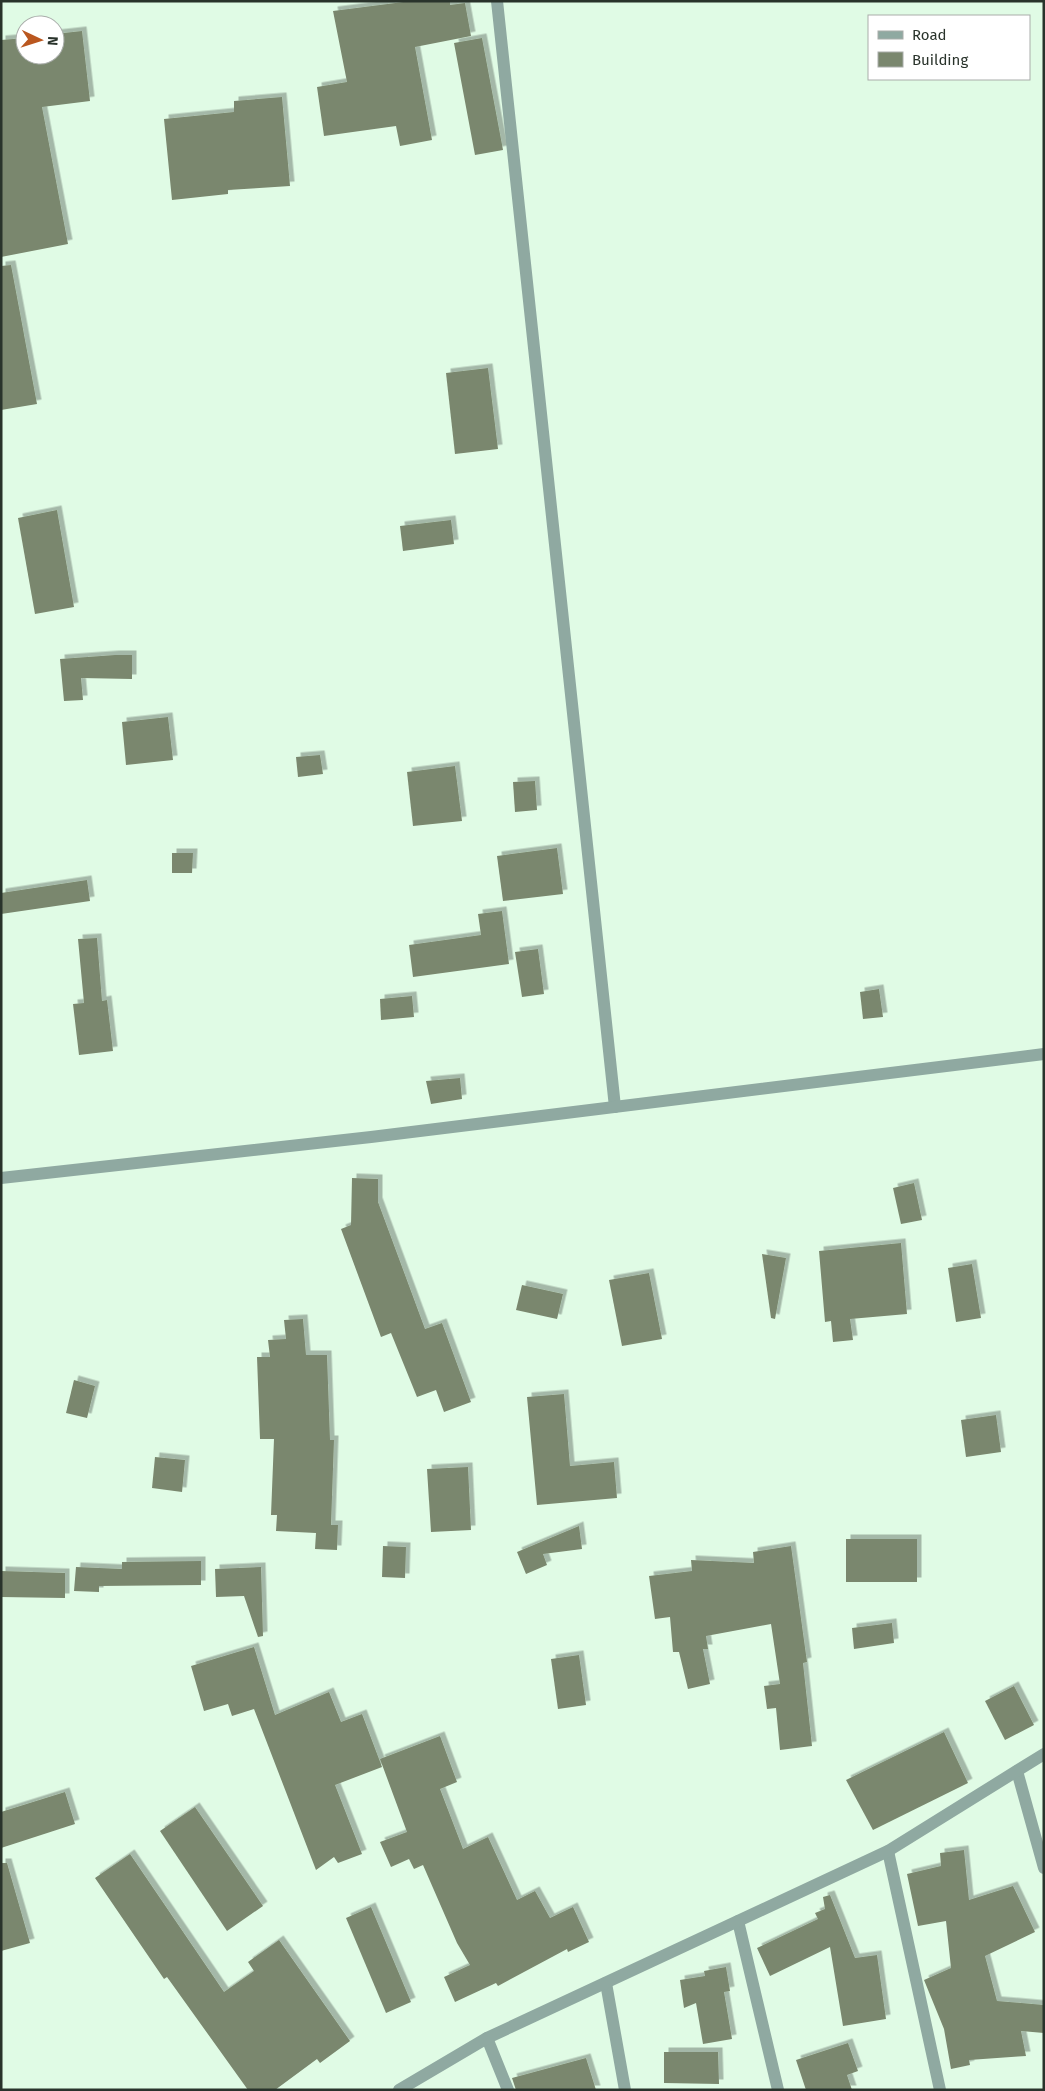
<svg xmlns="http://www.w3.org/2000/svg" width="1045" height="2091" viewBox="0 0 1045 2091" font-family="'Fira Sans',sans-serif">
<defs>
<filter id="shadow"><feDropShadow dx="4.5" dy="-4.5" stdDeviation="0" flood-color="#0004"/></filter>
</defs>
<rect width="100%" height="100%" fill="#e0fbe5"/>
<g fill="#7a876e" filter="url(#shadow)">
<path d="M 411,1 L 450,1 L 450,5 L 465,3 L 471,36 L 415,47 L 432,140 L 400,146 L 396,126 L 324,136 L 317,87 L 347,82 L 333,11 Z"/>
<path d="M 82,31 L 90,101 L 42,107 L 68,244 L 1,257 L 1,40 L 25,38 L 25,55 L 55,55 L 55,34 Z"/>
<path d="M 482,38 L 503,150 L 475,155 L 454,43 Z"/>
<path d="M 282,97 L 290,186 L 228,190 L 228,194 L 172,200 L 164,119 L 234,112 L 234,101 Z"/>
<path d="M 11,265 L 37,404 L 1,410 L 1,266 Z"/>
<path d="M 488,368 L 498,449 L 455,454 L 446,373 Z"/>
<path d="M 57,510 L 74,607 L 35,614 L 18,518 Z"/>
<path d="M 451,520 L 454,544 L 403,551 L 400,526 Z"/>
<path d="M 115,655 L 132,655 L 132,679 L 81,678 L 83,700 L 64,701 L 60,659 Z"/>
<path d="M 168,717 L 173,760 L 126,765 L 122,722 Z"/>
<path d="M 320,755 L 323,774 L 298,777 L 296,757 Z"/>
<path d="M 455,766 L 462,821 L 413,826 L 407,772 Z"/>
<path d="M 535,781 L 537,810 L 515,812 L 513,782 Z"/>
<path d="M 557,848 L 563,894 L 503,901 L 497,856 Z"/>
<path d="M 172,853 L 193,853 L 192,873 L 172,873 Z"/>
<path d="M 87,880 L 90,901 L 1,914 L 1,893 Z"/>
<path d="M 502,911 L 509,964 L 413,977 L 409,945 L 481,935 L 478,914 Z"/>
<path d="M 97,938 L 102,1001 L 107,1000 L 113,1051 L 79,1055 L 73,1004 L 84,1003 L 78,939 Z"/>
<path d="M 538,949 L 544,994 L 522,997 L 515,952 Z"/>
<path d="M 879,989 L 883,1017 L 863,1019 L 860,992 Z"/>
<path d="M 412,996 L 414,1017 L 381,1020 L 380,999 Z"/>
<path d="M 460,1078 L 462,1099 L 431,1104 L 426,1081 Z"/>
<path d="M 352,1178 L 378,1179 L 378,1202 L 425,1329 L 442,1323 L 471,1402 L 444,1412 L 436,1390 L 417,1397 L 391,1333 L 381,1337 L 341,1229 L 351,1225 Z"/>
<path d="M 914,1183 L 922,1220 L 901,1224 L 893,1188 Z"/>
<path d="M 901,1243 L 907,1314 L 850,1319 L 853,1340 L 833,1342 L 831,1321 L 825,1322 L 819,1251 Z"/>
<path d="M 762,1254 L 786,1258 L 775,1319 L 771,1318 Z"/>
<path d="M 972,1264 L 981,1318 L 956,1322 L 948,1268 Z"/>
<path d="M 649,1273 L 662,1339 L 622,1346 L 609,1280 Z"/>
<path d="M 522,1285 L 563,1294 L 557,1319 L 516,1310 Z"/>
<path d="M 303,1319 L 306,1355 L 327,1355 L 330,1440 L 334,1440 L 331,1525 L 338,1525 L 337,1550 L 315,1549 L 316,1533 L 276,1531 L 277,1515 L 271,1515 L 274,1439 L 260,1439 L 257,1357 L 270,1357 L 268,1340 L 286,1339 L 284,1320 Z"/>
<path d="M 74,1380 L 95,1386 L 87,1418 L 66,1413 Z"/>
<path d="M 564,1394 L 570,1466 L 614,1462 L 617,1498 L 537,1505 L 527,1397 Z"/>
<path d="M 996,1415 L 1001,1452 L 966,1457 L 961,1420 Z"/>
<path d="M 155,1457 L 185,1460 L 182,1492 L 152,1488 Z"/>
<path d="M 468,1467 L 471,1530 L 431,1532 L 427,1469 Z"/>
<path d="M 579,1526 L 582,1549 L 543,1554 L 547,1565 L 526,1574 L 517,1552 Z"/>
<rect x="846" y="1539" width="71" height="43"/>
<path d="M 383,1546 L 406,1547 L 405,1578 L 382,1577 Z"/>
<path d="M 791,1546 L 807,1662 L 803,1663 L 812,1746 L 780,1750 L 776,1708 L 767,1709 L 764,1686 L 780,1684 L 771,1624 L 706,1636 L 708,1649 L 703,1649 L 710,1684 L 688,1689 L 679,1652 L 673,1652 L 670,1617 L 655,1619 L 649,1576 L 692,1571 L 691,1560 L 754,1563 L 753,1552 Z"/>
<path d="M 201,1561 L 201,1585 L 99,1586 L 99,1592 L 74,1591 L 76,1567 L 122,1569 L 122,1562 Z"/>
<path d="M 261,1567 L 263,1636 L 258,1637 L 244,1596 L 216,1597 L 215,1569 Z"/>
<path d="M 1,1571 L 65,1573 L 65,1598 L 1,1597 Z"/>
<path d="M 892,1623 L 894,1643 L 854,1649 L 852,1628 Z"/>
<path d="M 254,1647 L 275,1715 L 329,1692 L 341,1722 L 362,1714 L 382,1767 L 335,1785 L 362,1854 L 338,1863 L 334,1857 L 316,1870 L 254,1709 L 232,1716 L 228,1704 L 204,1711 L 191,1666 Z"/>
<path d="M 579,1655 L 586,1705 L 558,1709 L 551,1659 Z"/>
<path d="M 1014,1686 L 1034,1725 L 1005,1740 L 985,1701 Z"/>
<path d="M 944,1732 L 968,1783 L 873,1830 L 846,1780 Z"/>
<path d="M 440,1736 L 457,1782 L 440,1789 L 463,1849 L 488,1837 L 517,1900 L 535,1891 L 550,1918 L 573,1907 L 589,1942 L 568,1952 L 567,1949 L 498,1986 L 496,1983 L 455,2002 L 444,1977 L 470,1965 L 457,1943 L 423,1865 L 414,1869 L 409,1859 L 391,1867 L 380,1842 L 407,1832 L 380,1759 Z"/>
<path d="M 65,1792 L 75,1824 L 1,1848 L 1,1812 Z"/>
<path d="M 195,1807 L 263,1906 L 227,1931 L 160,1831 Z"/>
<path d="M 964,1850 L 969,1900 L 1013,1886 L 1035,1932 L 985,1956 L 997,2001 L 1044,2005 L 1044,2033 L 1021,2031 L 1026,2056 L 969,2060 L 970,2065 L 951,2069 L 944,2029 L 924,1980 L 951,1968 L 946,1921 L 918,1926 L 907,1874 L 941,1866 L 940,1853 Z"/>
<path d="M 130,1854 L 224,1992 L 254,1971 L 248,1962 L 279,1940 L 350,2041 L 320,2063 L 317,2059 L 275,2090 L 248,2090 L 167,1977 L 164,1979 L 95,1878 Z"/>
<path d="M 1,1863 L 7,1863 L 30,1943 L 1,1951 Z"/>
<path d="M 830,1895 L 855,1958 L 877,1955 L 886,2019 L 843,2026 L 830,1947 L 770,1976 L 757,1948 L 818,1919 L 815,1913 L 825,1909 L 823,1897 Z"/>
<path d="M 371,1907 L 411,2002 L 386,2013 L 346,1918 Z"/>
<path d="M 726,1967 L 730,1991 L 724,1992 L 732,2039 L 703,2044 L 696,2003 L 684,2008 L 680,1980 L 705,1976 L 704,1971 Z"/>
<path d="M 848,2043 L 858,2071 L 847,2075 L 852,2090 L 806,2090 L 796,2060 Z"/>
<path d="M 664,2052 L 718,2052 L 719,2084 L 664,2083 Z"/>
<path d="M 586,2058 L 596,2090 L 516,2090 L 512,2078 Z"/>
</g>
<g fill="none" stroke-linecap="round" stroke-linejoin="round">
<g stroke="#8fa9a1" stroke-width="12">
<path d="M 497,1 L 615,1107"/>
<path d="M 1,1178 L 371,1137 L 1044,1054"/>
<path d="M 1017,1771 L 1044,1868"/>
<path d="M 888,1851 L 940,2090"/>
<path d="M 738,1921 L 778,2090"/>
<path d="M 606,1983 L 625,2090"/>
<path d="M 487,2038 L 508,2090"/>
<path d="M 399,2090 L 487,2038 L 888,1851 L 1044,1754"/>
</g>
</g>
<rect width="1045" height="2091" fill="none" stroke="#29332b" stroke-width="5"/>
<rect x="868" y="15" width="162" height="65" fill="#ffffff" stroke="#a9adaa"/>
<rect x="878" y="31" width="25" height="8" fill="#8fa9a1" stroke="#a9adaa"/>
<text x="912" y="40" font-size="15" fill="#29332b">Road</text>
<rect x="878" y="52" width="25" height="15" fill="#7a876e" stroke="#a9adaa"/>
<text x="912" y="65" font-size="15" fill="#29332b">Building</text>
<g transform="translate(40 40) rotate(94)"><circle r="24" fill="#ffffff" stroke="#a9adaa"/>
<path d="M0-4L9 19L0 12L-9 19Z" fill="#ba571f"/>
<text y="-8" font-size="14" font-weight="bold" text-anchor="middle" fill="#29332b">N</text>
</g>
</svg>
